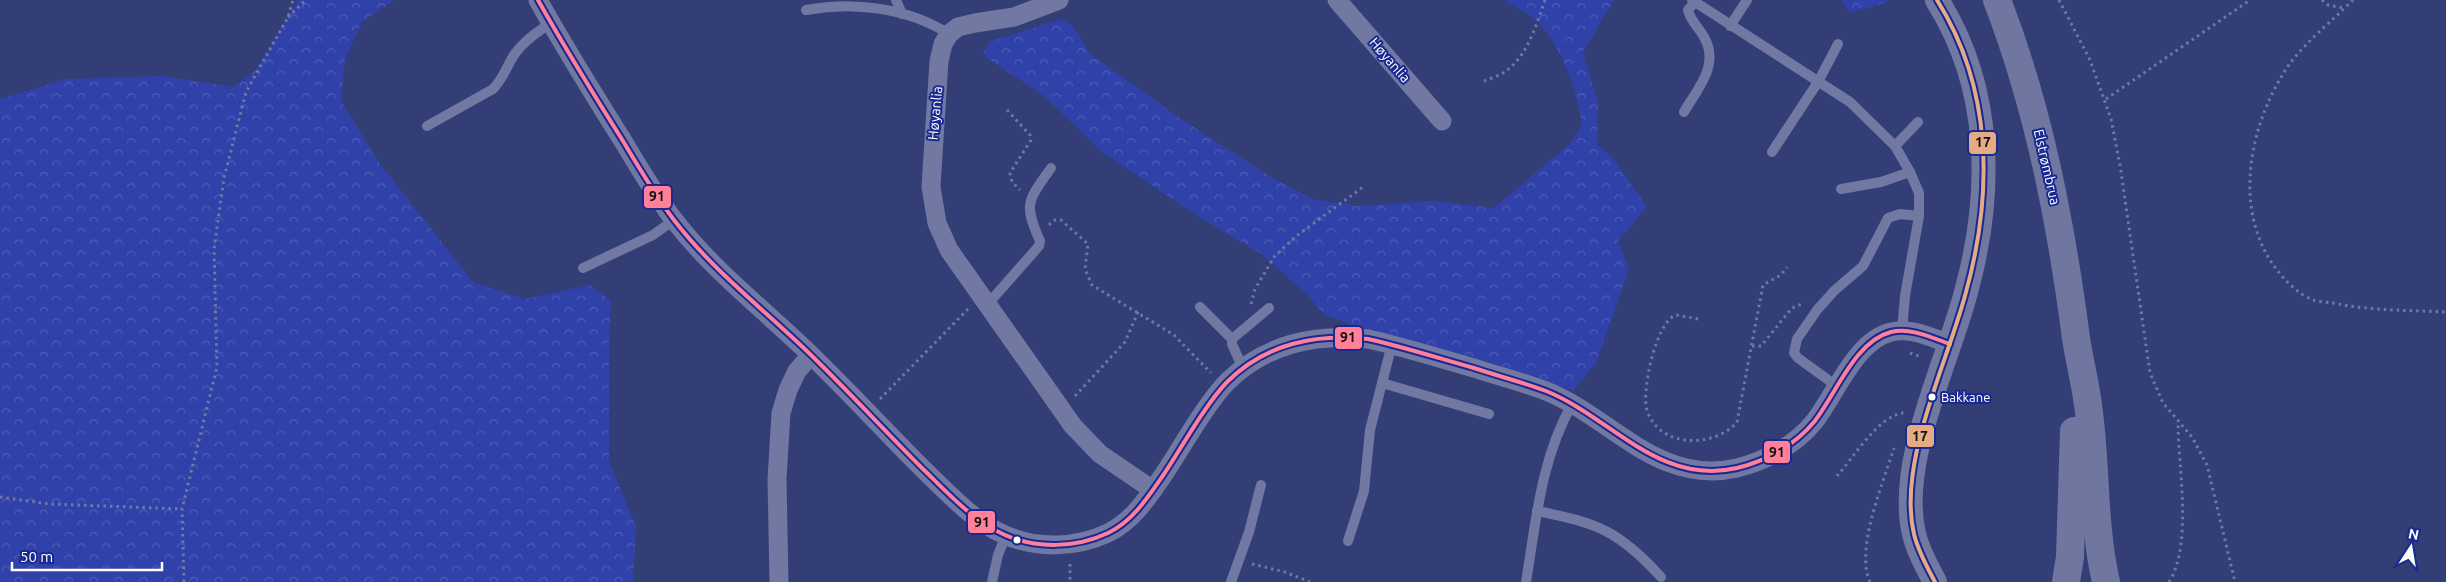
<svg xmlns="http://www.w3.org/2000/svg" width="2446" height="582" viewBox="0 0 2446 582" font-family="Ubuntu,sans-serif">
<defs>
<pattern id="forest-crowns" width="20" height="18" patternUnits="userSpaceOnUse" patternTransform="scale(1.25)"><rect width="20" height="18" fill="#3041a9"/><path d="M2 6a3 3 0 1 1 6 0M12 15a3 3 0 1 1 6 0" fill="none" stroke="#4f5eb6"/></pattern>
</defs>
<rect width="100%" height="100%" fill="#333d76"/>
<g fill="url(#forest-crowns)">
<path d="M 298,0 L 394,0 L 362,22 L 345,60 L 341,100 L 375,157 L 473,282 L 524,299 L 590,285 L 611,301 L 609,344 L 609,461 L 636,527 L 633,582 L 0,582 L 0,99 L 66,79 L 162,76 L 233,87 L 255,71 Z"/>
<path d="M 1504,0 L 1614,0 L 1583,52 L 1598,104 L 1597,145 L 1613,158 L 1647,207 L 1618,241 L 1629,269 L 1596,363 L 1573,391 L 1483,360 L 1365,330 L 1324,314 L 1307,294 L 1260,253 L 1199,217 L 1102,152 L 1044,96 L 983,55 L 988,42 L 1061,19 L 1073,26 L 1089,53 L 1184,121 L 1271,177 L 1312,199 L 1358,206 L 1433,201 L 1494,208 L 1571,143 L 1582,124 C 1577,91 1561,45 1537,21 C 1528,13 1515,7 1504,0 Z"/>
<path d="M 1841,0 L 1888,0 L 1885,3 L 1849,13 Z"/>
</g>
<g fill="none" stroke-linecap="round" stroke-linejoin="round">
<g stroke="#7178a1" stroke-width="3" stroke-dasharray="2.5 4" stroke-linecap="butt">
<path d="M 2059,0 L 2090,60 L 2111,119 L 2120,165 L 2150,373 L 2163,403 L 2192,437 L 2207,465 L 2235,582"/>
<path d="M 2322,0 L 2328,5 L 2344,8"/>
<path d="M 2353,0 C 2332,21 2297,49 2283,74 C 2248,131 2233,213 2277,270 C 2285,280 2298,294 2311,299 C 2317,302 2326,302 2333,303 C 2370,311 2408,310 2446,312"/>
<path d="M 288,17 L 306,0"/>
<path d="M 1484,81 C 1491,78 1500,76 1506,71 C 1528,55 1536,25 1545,0"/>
<path d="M 2106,99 L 2250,0"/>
<path d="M 1007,110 L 1030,135 L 1031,140 L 1010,173 L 1012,182 L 1020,190"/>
<path d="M 1049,225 L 1055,220 L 1061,220 L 1088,244 L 1085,269 L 1092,285 L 1174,335 L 1211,373"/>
<path d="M 1251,304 L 1255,289 L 1274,257 L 1295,237 L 1363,187"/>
<path d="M 1698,319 L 1676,315 C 1656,321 1641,392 1647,410 C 1659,449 1715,448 1737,422 L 1763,285 L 1781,275 L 1787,267"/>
<path d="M 1752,346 L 1761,346 L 1792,308 L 1804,303"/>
<path d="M 1910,353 L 1922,357"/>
<path d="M 1075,396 L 1125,342 L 1138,312"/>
<path d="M 880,399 L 968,309"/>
<path d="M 1837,476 C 1853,458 1880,414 1904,413"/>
<path d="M 0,497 L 50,504 L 182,509"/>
<path d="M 1070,564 L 1070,582"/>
<path d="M 1252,564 L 1285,572 L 1310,582"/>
<path d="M 184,582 L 182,509 L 217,367 L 214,249 L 224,178 L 246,92 L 288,17 L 293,0"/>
<path d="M 1870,582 C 1855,549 1883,483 1894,448"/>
<path d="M 2169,582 C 2193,544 2178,467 2178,422"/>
</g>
<g stroke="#7178a1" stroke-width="10">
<path d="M 896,0 L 902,14"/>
<path d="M 1692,0 L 1850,102 L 1895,146 L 1910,172 L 1919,193 L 1919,216 L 1905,296 L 1902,331"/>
<path d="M 806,10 C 854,1 908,8 949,34"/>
<path d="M 1730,26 L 1747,0"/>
<path d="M 1684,112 C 1698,88 1720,65 1704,37 C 1699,28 1690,20 1688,10 L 1694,3"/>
<path d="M 427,126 L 493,89 C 503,79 507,66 514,55 C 524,41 537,32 551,23"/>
<path d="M 1895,146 L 1918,122"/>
<path d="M 1772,152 L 1818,82 L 1838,44"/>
<path d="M 1841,189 L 1881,182 L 1910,172"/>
<path d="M 583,268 L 653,235 L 674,220"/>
<path d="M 987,305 L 1039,246 L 1040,241 C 1023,203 1028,201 1051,168"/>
<path d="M 1200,307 L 1232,339"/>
<path d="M 1243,369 L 1232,344 L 1232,339 L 1269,308"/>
<path d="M 1382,383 L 1489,414"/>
<path d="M 1838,387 L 1798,358 L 1794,353 L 1797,339 L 1817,310 L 1834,291 L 1863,266 L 1888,218 L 1900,214 L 1919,216"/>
<path d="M 1537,511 C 1598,523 1619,531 1661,577"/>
<path d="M 1348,541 L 1364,491 L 1370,430 L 1392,344"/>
<path d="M 992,582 L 998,555 L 1006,535"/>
<path d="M 1231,582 L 1249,532 L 1261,485"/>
<path d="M 1526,582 C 1536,521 1541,459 1572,404"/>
</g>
<g stroke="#7178a1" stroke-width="19">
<path d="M 538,0 C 565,48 594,95 623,141 C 639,168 655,195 674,220 C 714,272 766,311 812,356 C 850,393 886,432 923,469 C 948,493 973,521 1005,535 C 1037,549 1076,548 1108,533 C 1133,521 1148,497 1164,474 C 1182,447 1205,405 1227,382 C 1265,344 1316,333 1368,339 C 1404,347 1438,358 1474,368 C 1498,376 1522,382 1546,391 C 1611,417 1658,486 1737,468 C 1766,461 1795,445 1814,422 C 1836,394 1855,341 1891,332 C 1911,327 1932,338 1950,344"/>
<path d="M 1059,0 L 1014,17 L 975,23 L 958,27 L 949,34 L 943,44 L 939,61 L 931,187 L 937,223 L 949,250 L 1073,426 L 1100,454 L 1153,490"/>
<path d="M 1337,0 L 1442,121"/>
<path d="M 779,582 L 777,479 L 781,413 L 788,390 L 797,371 L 811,355"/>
</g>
<path stroke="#7178a1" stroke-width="24" d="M 1935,582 C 1927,567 1918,551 1914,534 C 1897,462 1948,362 1966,292 C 1993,194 1993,89 1937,0"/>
<g stroke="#6f77a0" stroke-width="28">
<path d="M 1997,0 C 2039,109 2061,223 2076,338 C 2079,358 2084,378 2087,398 C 2097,459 2092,521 2106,582"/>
<path d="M 2066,582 L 2070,557 L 2074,431"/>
</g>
<defs>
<path id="bus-1" d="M 538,0 C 565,48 594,95 623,141 C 639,168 655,195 674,220 C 714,272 766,311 812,356 C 850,393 886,432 923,469 C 948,493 973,521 1005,535 C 1037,549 1076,548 1108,533 C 1133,521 1148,497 1164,474 C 1182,447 1205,405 1227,382 C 1265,344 1316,333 1368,339 C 1404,347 1438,358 1474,368 C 1498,376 1522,382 1546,391 C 1611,417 1658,486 1737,468 C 1766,461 1795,445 1814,422 C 1836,394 1855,341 1891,332 C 1911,327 1932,338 1950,344"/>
<path id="bus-2" d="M 1935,582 C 1927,567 1918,551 1914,534 C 1897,462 1948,362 1966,292 C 1993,194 1993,89 1937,0"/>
</defs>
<use href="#bus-1" stroke="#182991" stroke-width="8"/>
<use href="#bus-2" stroke="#182991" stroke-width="8"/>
<use href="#bus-1" stroke="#ff8098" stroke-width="4"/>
<use href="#bus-2" stroke="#e5ac83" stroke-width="4"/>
</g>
<g fill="#fff" stroke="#182991" stroke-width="2">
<circle cx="1932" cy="397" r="4.5"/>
<circle cx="1017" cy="540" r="4.5"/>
</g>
<g text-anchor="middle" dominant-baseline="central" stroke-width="4" stroke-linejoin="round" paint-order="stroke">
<g font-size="13" fill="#fff" stroke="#182991" text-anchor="start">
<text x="1941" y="397">Bakkane</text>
</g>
<g font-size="14" fill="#fff" stroke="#182991">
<text transform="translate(1390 60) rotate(49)">Høyanlia</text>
<text transform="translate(935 113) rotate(-85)">Høyanlia</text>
<text transform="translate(2047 167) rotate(77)">Elstrømbrua</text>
</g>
</g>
<g stroke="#182991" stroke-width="2">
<rect x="1968" y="131" width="29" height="24" rx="5" fill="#e5ac83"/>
<rect x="643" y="185" width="29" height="24" rx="5" fill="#ff8098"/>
<rect x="1334" y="326" width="29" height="24" rx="5" fill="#ff8098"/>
<rect x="1906" y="424" width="29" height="24" rx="5" fill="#e5ac83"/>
<rect x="1763" y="440" width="28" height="24" rx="5" fill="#ff8098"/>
<rect x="967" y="510" width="29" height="24" rx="5" fill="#ff8098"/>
</g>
<g font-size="14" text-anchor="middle" font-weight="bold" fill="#111">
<text x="1983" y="147">17</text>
<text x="657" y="201">91</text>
<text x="1348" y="342">91</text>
<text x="1920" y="441">17</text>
<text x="1777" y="457">91</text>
<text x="982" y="527">91</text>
</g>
<g transform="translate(2411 547) rotate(12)" stroke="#182991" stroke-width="4" paint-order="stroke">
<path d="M0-4L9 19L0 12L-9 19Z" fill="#ffffff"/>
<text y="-8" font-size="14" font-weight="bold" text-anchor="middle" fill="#ffffff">N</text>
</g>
<path d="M12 562v8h150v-8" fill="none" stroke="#ffffff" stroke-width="2.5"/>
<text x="20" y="562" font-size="15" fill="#ffffff" stroke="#182991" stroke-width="4" paint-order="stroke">50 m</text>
</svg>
